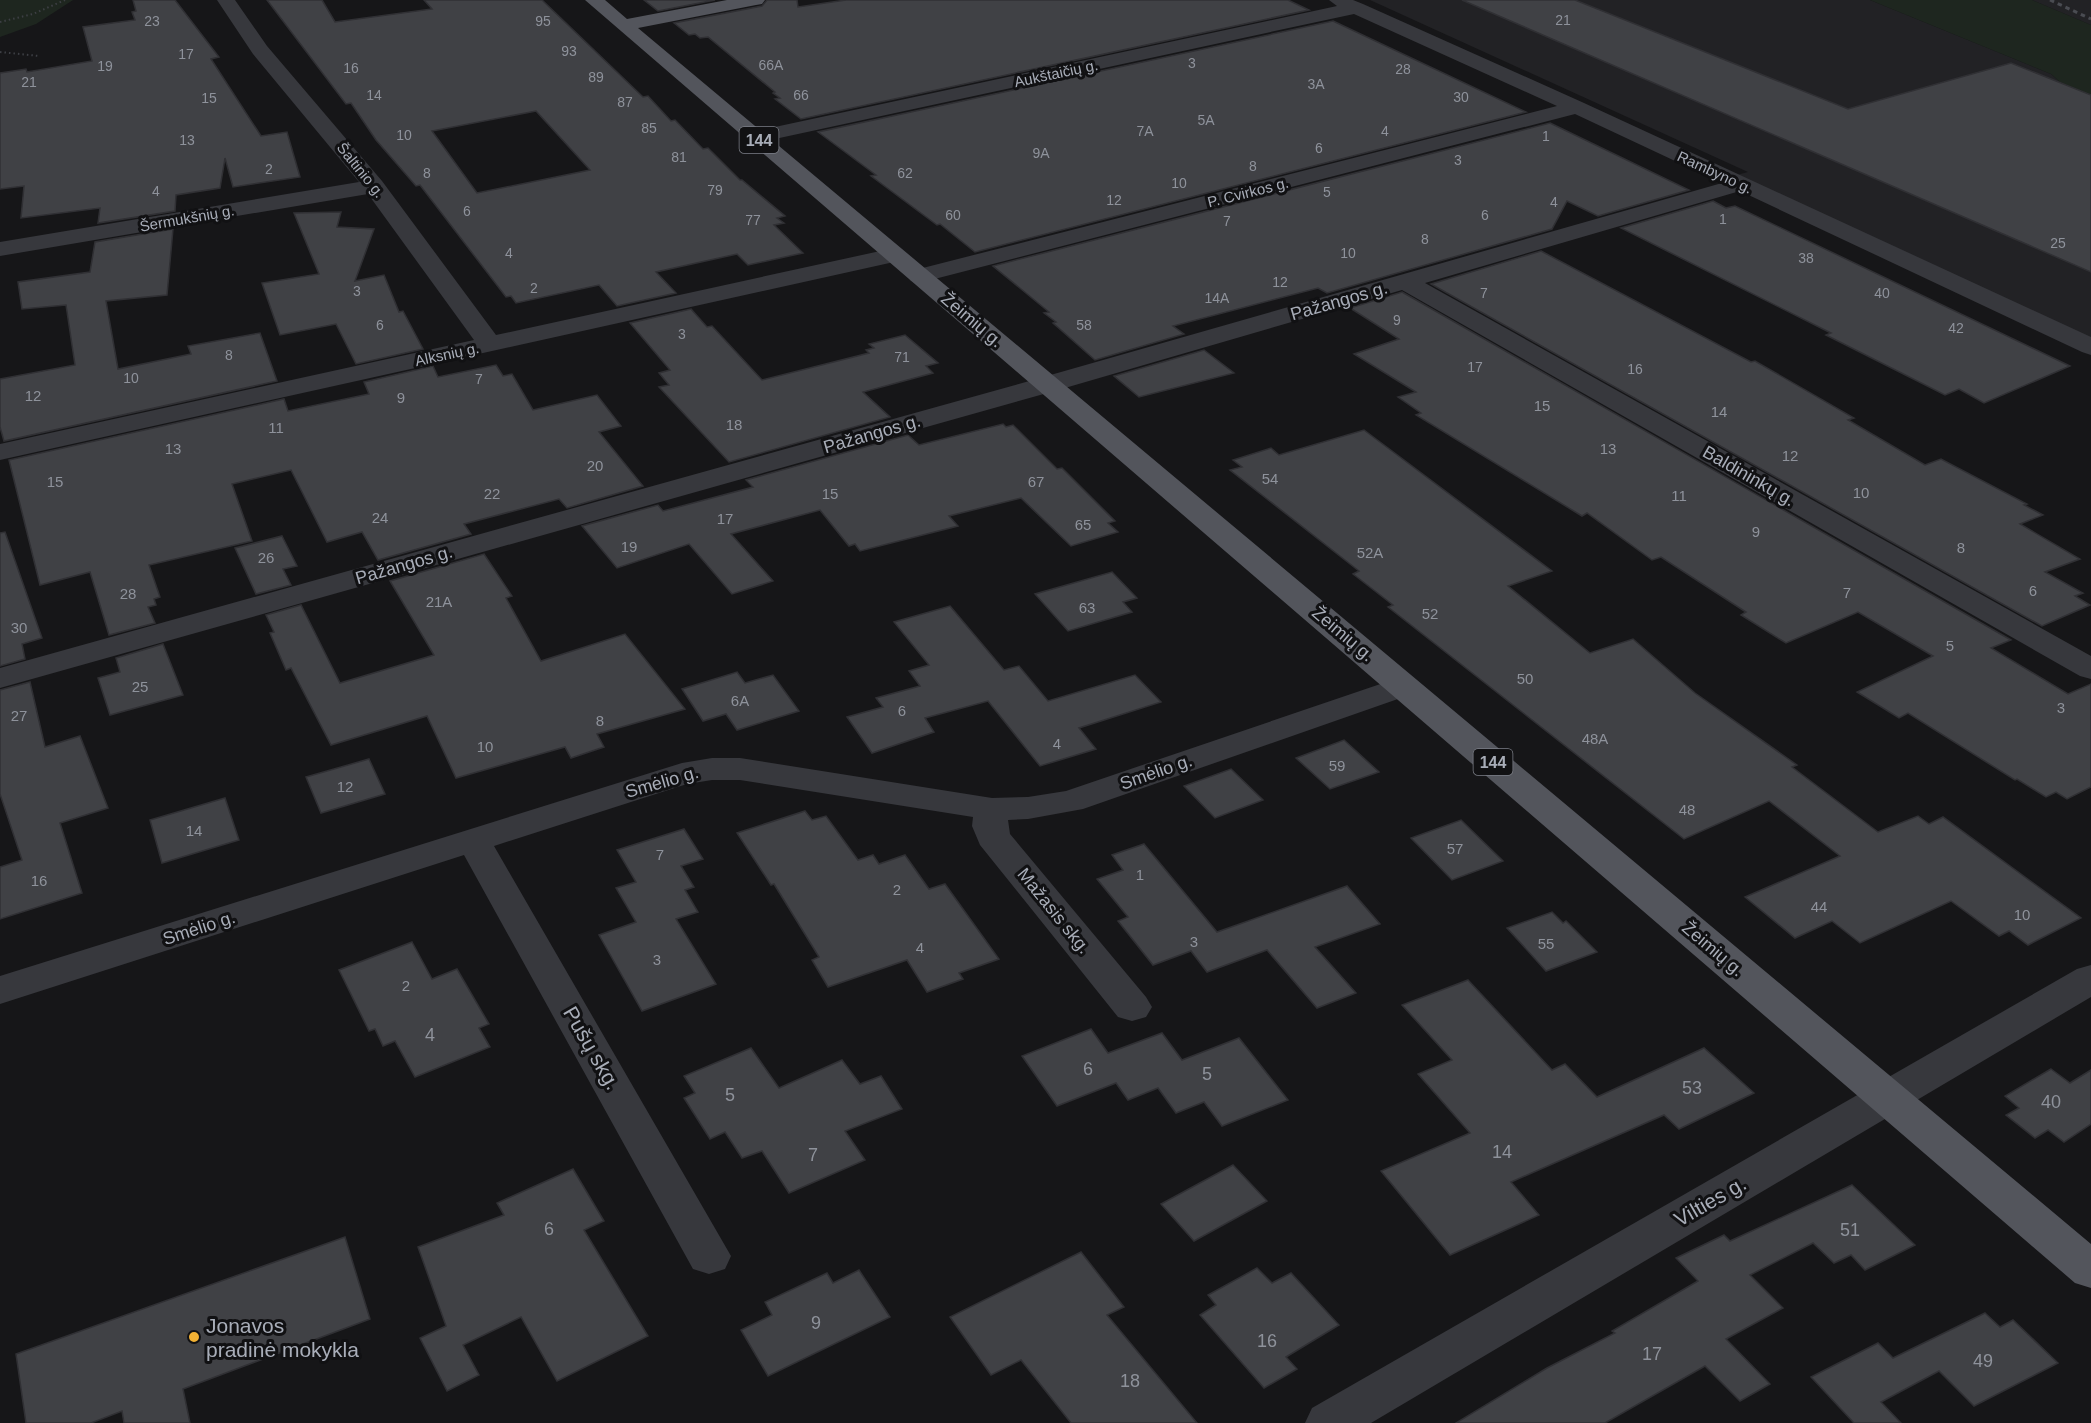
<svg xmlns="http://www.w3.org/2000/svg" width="2091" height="1423" viewBox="0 0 2091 1423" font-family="Arial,sans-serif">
<rect width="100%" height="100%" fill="#161618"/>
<g fill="#222225">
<path d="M 1370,0 L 1870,0 L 2051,74 L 2060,82 L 2091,95 L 2091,339 L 1733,176 L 1748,172 Z"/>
<path d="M 2032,0 L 2091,0 L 2091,25 Z"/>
</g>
<g fill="#1e261f">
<path d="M 0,0 L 73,0 L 36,24 L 0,37 Z"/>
<path d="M 1870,0 L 2032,0 L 2091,25 L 2091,95 L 2060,82 L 2051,74 Z"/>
</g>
<g fill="#404145" stroke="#303034" stroke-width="1.5" fill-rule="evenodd">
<path d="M 133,0 L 175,0 L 219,57 L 211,59 L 261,136 L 287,132 L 300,177 L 233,187 L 225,158 L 220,188 L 176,195 L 175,211 L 98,223 L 100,208 L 21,218 L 24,186 L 0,189 L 0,73 L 26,69 L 27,72 L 92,61 L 83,27 L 135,20 L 132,12 L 136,11 Z"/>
<path d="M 267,0 L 322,0 L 335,22 L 432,9 L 424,0 L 542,0 L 643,97 L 648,96 L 671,121 L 675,120 L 703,149 L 708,148 L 740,180 L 742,180 L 785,216 L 777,218 L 784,223 L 774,225 L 803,253 L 748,265 L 737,254 L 656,272 L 676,293 L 617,306 L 599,285 L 516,303 L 511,296 L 506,297 L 420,185 L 416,186 L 376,140 L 351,103 L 346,104 ZM 536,111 L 590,170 L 477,193 L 432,131 Z"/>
<path d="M 644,0 L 715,0 L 658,11 Z"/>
<path d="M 767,0 L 797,0 L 798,7 L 846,0 L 1288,0 L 1309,10 L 801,119 L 775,99 L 780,98 L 773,93 L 775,92 L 708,37 L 700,38 L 695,34 L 689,35 L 674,23 L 762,6 Z"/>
<path d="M 1462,0 L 1575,0 L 1848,109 L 2011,63 L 2091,95 L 2091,272 Z"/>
<path d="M 1333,21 L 1526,112 L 975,252 L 940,224 L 937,225 L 871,176 L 876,175 L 818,132 Z"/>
<path d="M 1550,123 L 1689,190 L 1598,216 L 1567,201 L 1552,229 L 1327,293 L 1318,288 L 1173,326 L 1184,334 L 1095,360 L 1053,323 L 1056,322 L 1044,313 L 1049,312 L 993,266 Z"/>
<path d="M 1713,201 L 1726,208 L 1735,206 L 2070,366 L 1984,403 L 1959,389 L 1945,395 L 1826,335 L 1831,333 L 1621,228 Z"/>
<path d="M 341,212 L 337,227 L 374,229 L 355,281 L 384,275 L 399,312 L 403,311 L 423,349 L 356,364 L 336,324 L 280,335 L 262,283 L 319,274 L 294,213 Z"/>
<path d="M 173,229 L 167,295 L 106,301 L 118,369 L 191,354 L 188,346 L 260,333 L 277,381 L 4,441 L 0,427 L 0,379 L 75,365 L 66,305 L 22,309 L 18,282 L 90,272 L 95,242 Z"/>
<path d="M 1541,251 L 1751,362 L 1755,361 L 1854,418 L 1848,420 L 1925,465 L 1941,459 L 2027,504 L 2024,505 L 2043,515 L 2020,524 L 2080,559 L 2045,572 L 2083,593 L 2075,596 L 2090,605 L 2042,626 L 1431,284 Z"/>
<path d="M 1402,292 L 2011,640 L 1991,648 L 2068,694 L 2091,684 L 2091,787 L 2067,799 L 2056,792 L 2046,797 L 2017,779 L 2015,780 L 1908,713 L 1899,718 L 1857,692 L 1933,656 L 1858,612 L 1786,643 L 1741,615 L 1746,612 L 1661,557 L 1652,560 L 1587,513 L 1582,516 L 1416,415 L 1421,413 L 1398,397 L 1416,392 L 1354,354 L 1399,339 L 1350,308 Z"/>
<path d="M 691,309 L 707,327 L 712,326 L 762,380 L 869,353 L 866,350 L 874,348 L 869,344 L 905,335 L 938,363 L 926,366 L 933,373 L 863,392 L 890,417 L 729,462 L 659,387 L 669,385 L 659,373 L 670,370 L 630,323 Z"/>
<path d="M 1204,350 L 1234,373 L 1139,397 L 1114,376 Z"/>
<path d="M 496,365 L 503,376 L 512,374 L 533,410 L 597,395 L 621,426 L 599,432 L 643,486 L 567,508 L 559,499 L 464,524 L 471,534 L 378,560 L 362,532 L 327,542 L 291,470 L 232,484 L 252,541 L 149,565 L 160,597 L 154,599 L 156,605 L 148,607 L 155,623 L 109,635 L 90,572 L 40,585 L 9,460 L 284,399 L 288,411 L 369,394 L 364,382 L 433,366 L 438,377 Z"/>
<path d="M 1003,424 L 1006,427 L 1013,425 L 1057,469 L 1062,468 L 1115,521 L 1108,523 L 1118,532 L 1071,546 L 1021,498 L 949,516 L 958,526 L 860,551 L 855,544 L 849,546 L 820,510 L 731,534 L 773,581 L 732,594 L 689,544 L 617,568 L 582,526 L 658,505 L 663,511 L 753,487 L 746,480 L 908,435 L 919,445 Z"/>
<path d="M 1364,430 L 1552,571 L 1508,586 L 1590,653 L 1633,639 L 1695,693 L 1797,765 L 1792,767 L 1878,832 L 1918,816 L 1929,824 L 1943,817 L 2081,918 L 2028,945 L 2009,931 L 1999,936 L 1951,901 L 1860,943 L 1832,921 L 1795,938 L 1745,897 L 1840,856 L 1769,801 L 1684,839 L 1388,607 L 1393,605 L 1353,574 L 1359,571 L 1230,470 L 1242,467 L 1233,460 L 1271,448 L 1279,455 Z"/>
<path d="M 5,532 L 42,638 L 22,644 L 25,659 L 0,666 L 0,533 Z"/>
<path d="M 282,536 L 297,566 L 283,569 L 291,585 L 256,594 L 235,548 Z"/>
<path d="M 484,554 L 512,596 L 506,598 L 541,661 L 625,634 L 685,709 L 597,734 L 604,747 L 571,758 L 565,747 L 456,778 L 427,716 L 331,745 L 291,668 L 286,670 L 270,633 L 274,632 L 266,615 L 301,605 L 340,683 L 434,655 L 390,581 Z"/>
<path d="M 1112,572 L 1137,598 L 1123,602 L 1132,612 L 1068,631 L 1035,594 Z"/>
<path d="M 950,606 L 1004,670 L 1019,666 L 1048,701 L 1135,675 L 1161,702 L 1079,728 L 1096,749 L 1040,766 L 988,701 L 925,718 L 934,732 L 872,753 L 847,717 L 883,707 L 876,698 L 920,686 L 909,671 L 929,665 L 894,622 Z"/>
<path d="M 163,644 L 183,695 L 110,715 L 98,678 L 120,672 L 116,658 Z"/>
<path d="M 737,672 L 745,683 L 773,675 L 799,711 L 737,730 L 726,714 L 703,721 L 682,689 Z"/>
<path d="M 30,682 L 45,747 L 80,736 L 108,808 L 60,823 L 82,893 L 0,919 L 0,867 L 22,860 L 0,794 L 0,690 Z"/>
<path d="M 1344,740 L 1379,772 L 1330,789 L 1296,758 Z"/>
<path d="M 369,759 L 385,794 L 321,813 L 306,777 Z"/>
<path d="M 1231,769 L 1263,800 L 1215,818 L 1184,786 Z"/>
<path d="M 225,798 L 239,840 L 162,863 L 150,820 Z"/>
<path d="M 805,811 L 812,820 L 826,816 L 858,860 L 873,855 L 879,864 L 905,855 L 929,889 L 945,884 L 999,959 L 959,973 L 963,979 L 927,992 L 907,960 L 828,987 L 812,960 L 819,957 L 774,884 L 771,885 L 737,833 Z"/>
<path d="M 1461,820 L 1503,861 L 1452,880 L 1411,838 Z"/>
<path d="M 684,829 L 703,859 L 681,866 L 694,887 L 685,890 L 698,912 L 676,919 L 716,984 L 642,1011 L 599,935 L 636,922 L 616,888 L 636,882 L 617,850 Z"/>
<path d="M 1144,844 L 1217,932 L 1347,886 L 1380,924 L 1315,947 L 1356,993 L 1317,1008 L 1267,950 L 1207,972 L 1191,951 L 1153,965 L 1118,921 L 1128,917 L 1097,879 L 1123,870 L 1112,855 Z"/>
<path d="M 1552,912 L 1563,923 L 1566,921 L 1597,952 L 1546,971 L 1507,928 Z"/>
<path d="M 412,942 L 432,979 L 457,969 L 489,1024 L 479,1028 L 490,1047 L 415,1077 L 395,1041 L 383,1046 L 375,1029 L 369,1031 L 339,970 Z"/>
<path d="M 1468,980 L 1552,1070 L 1565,1064 L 1597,1097 L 1704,1048 L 1754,1093 L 1679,1129 L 1664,1115 L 1511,1182 L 1539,1215 L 1450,1255 L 1381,1171 L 1470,1133 L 1418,1074 L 1452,1060 L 1402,1005 Z"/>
<path d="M 1091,1029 L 1108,1053 L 1162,1033 L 1182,1060 L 1239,1038 L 1288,1100 L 1222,1126 L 1204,1102 L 1176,1113 L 1158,1088 L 1128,1100 L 1116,1083 L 1057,1106 L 1022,1056 Z"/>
<path d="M 751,1048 L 779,1088 L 842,1060 L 860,1084 L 881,1076 L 902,1109 L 845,1131 L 865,1160 L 789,1193 L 762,1151 L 742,1158 L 725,1132 L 710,1139 L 684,1098 L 695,1093 L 684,1076 Z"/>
<path d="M 2051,1069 L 2070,1083 L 2091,1070 L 2091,1124 L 2064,1142 L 2048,1130 L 2035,1138 L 2006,1115 L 2019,1108 L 2005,1096 Z"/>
<path d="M 1233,1165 L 1267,1201 L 1194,1241 L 1161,1204 Z"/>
<path d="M 573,1169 L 604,1221 L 584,1230 L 648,1336 L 557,1381 L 521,1317 L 463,1345 L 479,1375 L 447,1391 L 420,1338 L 446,1326 L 418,1247 L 504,1215 L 497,1203 Z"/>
<path d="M 1852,1185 L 1915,1245 L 1865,1270 L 1851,1255 L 1834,1263 L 1813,1243 L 1750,1275 L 1783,1308 L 1726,1339 L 1770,1384 L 1740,1401 L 1705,1366 L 1605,1423 L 1456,1423 L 1547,1368 L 1615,1333 L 1612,1331 L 1698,1281 L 1676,1258 L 1724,1235 L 1730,1241 Z"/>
<path d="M 345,1237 L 370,1319 L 183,1389 L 190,1423 L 124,1423 L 122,1411 L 91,1423 L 26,1423 L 16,1354 Z"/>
<path d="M 1081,1252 L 1124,1307 L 1107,1315 L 1197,1423 L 1071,1423 L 1021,1360 L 991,1375 L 950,1317 Z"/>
<path d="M 1257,1268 L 1272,1283 L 1291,1273 L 1339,1325 L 1286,1357 L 1297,1369 L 1264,1388 L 1200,1315 L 1216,1305 L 1208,1295 Z"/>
<path d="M 859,1270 L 890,1317 L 768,1376 L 741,1330 L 772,1315 L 765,1302 L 827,1273 L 833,1283 Z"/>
<path d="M 1985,1313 L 2000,1327 L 2013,1320 L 2058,1363 L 1974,1406 L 1939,1371 L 1881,1402 L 1901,1423 L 1854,1423 L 1811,1377 L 1878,1343 L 1893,1358 Z"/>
</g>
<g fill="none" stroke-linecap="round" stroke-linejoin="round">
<g stroke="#3d3f44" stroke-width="2" stroke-dasharray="1.5 3" stroke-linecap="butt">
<path d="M 0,22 L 33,14 L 65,0"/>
<path d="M 0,52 L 39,56"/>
</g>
<g fill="#37383d" fill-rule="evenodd">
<path d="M 217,0 L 235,0 L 267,46 L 382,181 L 496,335 L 894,248 L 902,250 L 906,255 L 902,260 L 894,262 L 0,460 L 0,444 L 474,340 L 368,194 L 0,256 L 0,242 L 359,182 L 253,54 Z"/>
<path d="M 1329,0 L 1353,0 L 1363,4 L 1584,103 L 2091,337 L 2091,355 L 2082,352 L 1740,191 L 1425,283 L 2091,656 L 2091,679 L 2080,676 L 1402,290 L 1058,390 L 0,688 L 0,668 L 1040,378 L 1722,183 L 1575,114 L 919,283 L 911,281 L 907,276 L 911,271 L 1557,106 L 1354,14 L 756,143 L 749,141 L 745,137 L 749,133 L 756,131 L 1337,6 Z"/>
<path d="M 1404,676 L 1415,679 L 1420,686 L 1415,693 L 1083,809 L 1028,819 L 1008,820 L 1010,834 L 1146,997 L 1152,1007 L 1146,1017 L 1132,1021 L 1118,1017 L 980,845 L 972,826 L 973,817 L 740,780 L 712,780 L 687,784 L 494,846 L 731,1256 L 725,1269 L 709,1274 L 693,1269 L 464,855 L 0,1004 L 0,976 L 682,763 L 712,758 L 740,758 L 992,798 L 1028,797 L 1066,791 Z"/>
<path d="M 2091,965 L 2091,997 L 1371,1423 L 1305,1423 L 1312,1408 L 2077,969 Z"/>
</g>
<path fill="#53555c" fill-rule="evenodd" d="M 585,0 L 605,0 L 627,19 L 727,0 L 765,0 L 762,4 L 756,5 L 638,28 L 2091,1244 L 2091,1288 L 2075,1283 Z"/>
<path stroke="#4a4c52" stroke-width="3" stroke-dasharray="4.5 4" stroke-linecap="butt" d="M 2050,0 L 2091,19"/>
</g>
<circle fill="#f2b134" stroke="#111113" stroke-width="2" cx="194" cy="1337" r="6"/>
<g text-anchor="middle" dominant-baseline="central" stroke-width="6" stroke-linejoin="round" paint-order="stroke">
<g font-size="14" fill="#8e929b">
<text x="1563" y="20">21</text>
<text x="152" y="21">23</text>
<text x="543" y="21">95</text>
<text x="569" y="51">93</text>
<text x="186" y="54">17</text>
<text x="1192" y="63">3</text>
<text x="771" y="65">66A</text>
<text x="105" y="66">19</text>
<text x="351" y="68">16</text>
<text x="1403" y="69">28</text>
<text x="596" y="77">89</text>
<text x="29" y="82">21</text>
<text x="1316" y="84">3A</text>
<text x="374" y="95">14</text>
<text x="801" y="95">66</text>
<text x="1461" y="97">30</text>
<text x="209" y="98">15</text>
<text x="625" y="102">87</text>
<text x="1206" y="120">5A</text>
<text x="649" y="128">85</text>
<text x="1145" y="131">7A</text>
<text x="1385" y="131">4</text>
<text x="404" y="135">10</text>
<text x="1546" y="136">1</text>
<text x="187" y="140">13</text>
<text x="1319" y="148">6</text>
<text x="1041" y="153">9A</text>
<text x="679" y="157">81</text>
<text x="1458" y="160">3</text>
<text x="1253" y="166">8</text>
<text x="269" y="169">2</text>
<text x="427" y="173">8</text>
<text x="905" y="173">62</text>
<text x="1179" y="183">10</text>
<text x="715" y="190">79</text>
<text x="156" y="191">4</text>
<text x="1327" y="192">5</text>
<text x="1114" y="200">12</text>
<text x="1554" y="202">4</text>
<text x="467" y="211">6</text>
<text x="953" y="215">60</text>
<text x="1485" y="215">6</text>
<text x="1723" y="219">1</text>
<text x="753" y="220">77</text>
<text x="1227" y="221">7</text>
<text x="1425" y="239">8</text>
<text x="2058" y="243">25</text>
<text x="509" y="253">4</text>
<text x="1348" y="253">10</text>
<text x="1806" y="258">38</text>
<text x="1280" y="282">12</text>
<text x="534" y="288">2</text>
<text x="357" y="291">3</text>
<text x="1484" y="293">7</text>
<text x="1882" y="293">40</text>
<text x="1217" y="298">14A</text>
<text x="1397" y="320">9</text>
<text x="380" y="325">6</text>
<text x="1084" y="325">58</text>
<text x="1956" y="328">42</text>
<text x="682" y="334">3</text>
<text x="229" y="355">8</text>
<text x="902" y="357">71</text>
<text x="1475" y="367">17</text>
<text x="1635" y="369">16</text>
<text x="131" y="378">10</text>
<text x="479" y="379">7</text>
</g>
<g font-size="15" fill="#a8adb8" stroke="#111113">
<text transform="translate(1056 73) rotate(-12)">Aukštaičių g.</text>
<text transform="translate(361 170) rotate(51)">Šaltinio g.</text>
<text transform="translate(1715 172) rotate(25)">Rambyno g.</text>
<text transform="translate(1248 192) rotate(-14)">P. Cvirkos g.</text>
<text transform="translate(187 218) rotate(-10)">Šermukšnių g.</text>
<text transform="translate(447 354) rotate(-12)">Alksnių g.</text>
</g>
<g font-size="15" fill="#8e929b">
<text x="33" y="395">12</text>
<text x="401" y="397">9</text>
<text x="1542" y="405">15</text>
<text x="1719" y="411">14</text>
<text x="734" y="424">18</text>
<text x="276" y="427">11</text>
<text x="173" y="448">13</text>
<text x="1608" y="448">13</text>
<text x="1790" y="455">12</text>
<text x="595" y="465">20</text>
<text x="1270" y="478">54</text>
<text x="55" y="481">15</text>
<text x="1036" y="481">67</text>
<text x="1861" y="492">10</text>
<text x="492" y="493">22</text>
<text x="830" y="493">15</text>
<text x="1679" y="495">11</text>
<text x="380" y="517">24</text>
<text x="725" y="518">17</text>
<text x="1083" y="524">65</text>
<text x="1756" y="531">9</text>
<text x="629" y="546">19</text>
<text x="1961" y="547">8</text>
<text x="1370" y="552">52A</text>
<text x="266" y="557">26</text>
<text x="2033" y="590">6</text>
<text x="1847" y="592">7</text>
<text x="128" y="593">28</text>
<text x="439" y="601">21A</text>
<text x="1087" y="607">63</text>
<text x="1430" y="613">52</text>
<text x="19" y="627">30</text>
<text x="1950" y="645">5</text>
<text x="1525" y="678">50</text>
<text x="140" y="686">25</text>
<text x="740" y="700">6A</text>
<text x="2061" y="707">3</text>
<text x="902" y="710">6</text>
<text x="19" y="715">27</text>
<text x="600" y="720">8</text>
<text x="1595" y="738">48A</text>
<text x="1057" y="743">4</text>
<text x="485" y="746">10</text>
<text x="1337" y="765">59</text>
<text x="345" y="786">12</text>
<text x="1687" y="809">48</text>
<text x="194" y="830">14</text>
<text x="1455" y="848">57</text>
<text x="660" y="854">7</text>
<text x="1140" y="874">1</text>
<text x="39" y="880">16</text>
<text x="897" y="889">2</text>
<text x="1819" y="906">44</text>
<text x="2022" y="914">10</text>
<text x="1194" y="941">3</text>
<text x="1546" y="943">55</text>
<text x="920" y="947">4</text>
<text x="657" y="959">3</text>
<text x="406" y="985">2</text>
</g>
<g fill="#111113" stroke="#7b7e86" stroke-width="1.5">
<rect x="739.5" y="127" width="39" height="26" rx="4.5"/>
<rect x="1473.5" y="749" width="39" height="26" rx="4.5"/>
</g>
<g font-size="16" font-weight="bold" fill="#a8adb8">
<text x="759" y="140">144</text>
<text x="1493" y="762">144</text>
</g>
<g font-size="18" fill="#a8adb8" stroke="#111113">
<text transform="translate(1339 301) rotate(-16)">Pažangos g.</text>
<text transform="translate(972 320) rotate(40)">Žeimių g.</text>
<text transform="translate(872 434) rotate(-16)">Pažangos g.</text>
<text transform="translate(1749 476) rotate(30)">Baldininkų g.</text>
<text transform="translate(404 565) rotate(-16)">Pažangos g.</text>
<text transform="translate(1343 634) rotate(40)">Žeimių g.</text>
<text transform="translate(1156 772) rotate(-19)">Smėlio g.</text>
<text transform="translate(662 782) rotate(-16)">Smėlio g.</text>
<text transform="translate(1054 911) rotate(51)">Mažasis skg.</text>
<text transform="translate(199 928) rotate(-18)">Smėlio g.</text>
<text transform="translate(1713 949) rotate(40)">Žeimių g.</text>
</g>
<g font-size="18" fill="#8e929b">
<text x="430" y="1035">4</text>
<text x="1088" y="1069">6</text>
<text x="1207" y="1074">5</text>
<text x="1692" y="1088">53</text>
<text x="730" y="1095">5</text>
<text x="2051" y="1102">40</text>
<text x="1502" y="1152">14</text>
<text x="813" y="1155">7</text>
<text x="549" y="1229">6</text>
<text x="1850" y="1230">51</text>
<text x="816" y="1323">9</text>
<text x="1267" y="1341">16</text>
<text x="1652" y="1354">17</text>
<text x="1983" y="1361">49</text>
<text x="1130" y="1381">18</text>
</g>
<g font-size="21" fill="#a8adb8" stroke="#111113">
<text transform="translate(592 1048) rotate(60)">Pušų skg.</text>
<text transform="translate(1710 1201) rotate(-30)">Vilties g.</text>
</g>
<g font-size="21" fill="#a8adb8" stroke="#111113" text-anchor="start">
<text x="206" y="1325">Jonavos<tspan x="206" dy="24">pradinė mokykla</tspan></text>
</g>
</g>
</svg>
